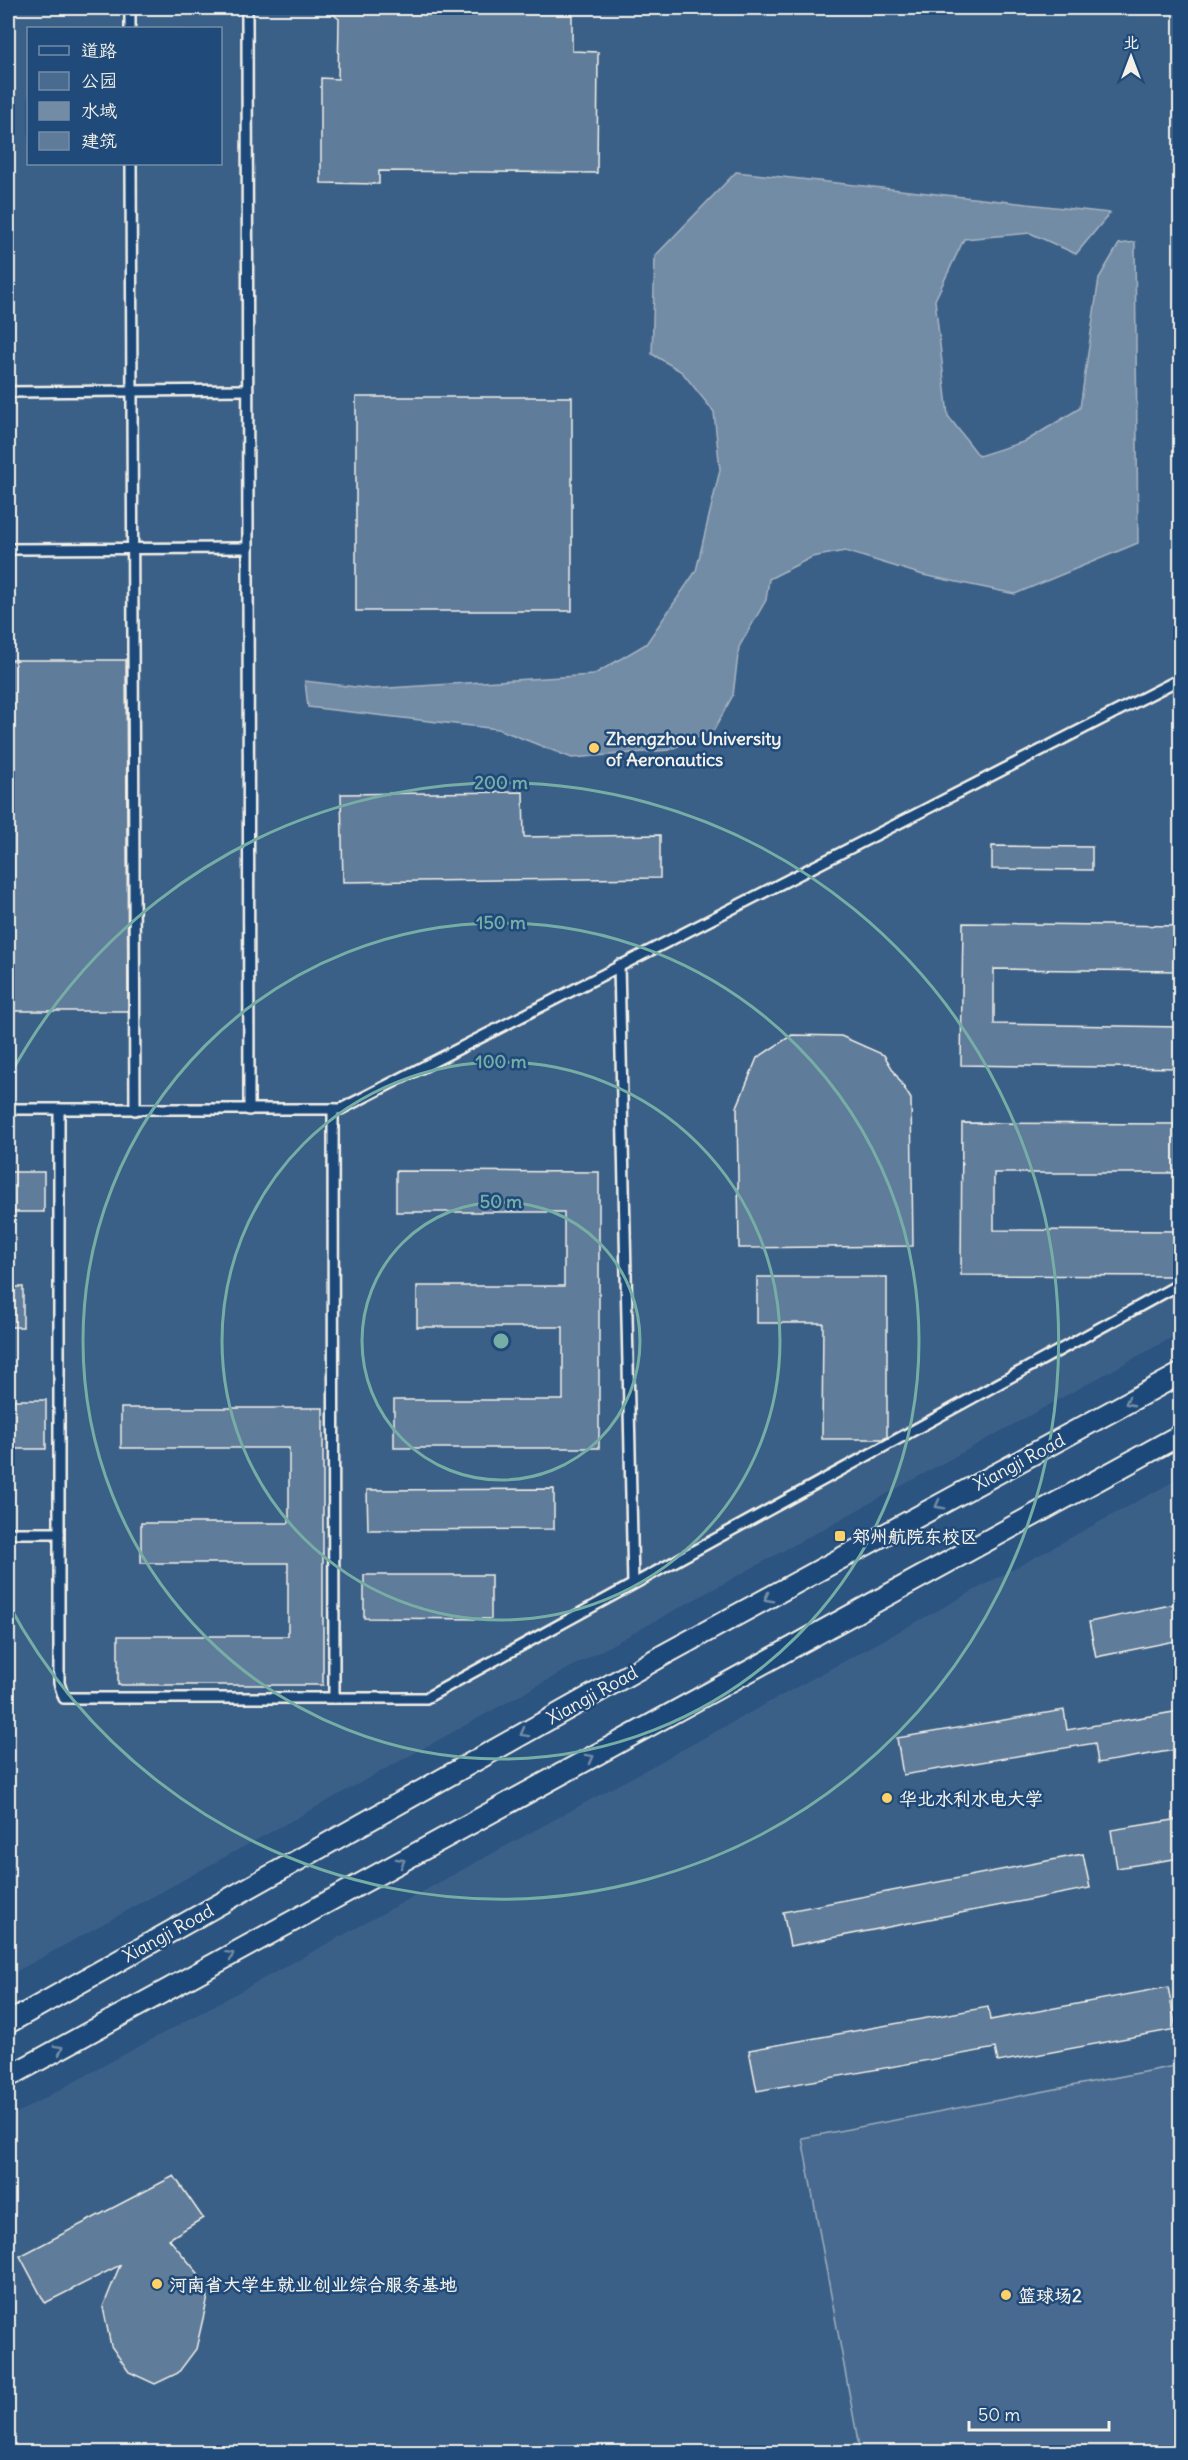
<svg xmlns="http://www.w3.org/2000/svg" width="1188" height="2460" viewBox="0 0 1188 2460" font-family="Delius,'LXGW WenKai TC',sans-serif">
<rect width="100%" height="100%" fill="#2c5481"/>
<filter id="ink" filterUnits="userSpaceOnUse"><feTurbulence type="fractalNoise" baseFrequency=".0167" numOctaves="2"/><feDisplacementMap in="SourceGraphic" scale="12" xChannelSelector="R" yChannelSelector="G"/><feConvolveMatrix kernelMatrix="1 2 1 2 8 2 1 2 1" color-interpolation-filters="sRGB"/></filter>
<g filter="url(#ink)">
<g fill="#3b6088" fill-rule="evenodd">
<path d="M 8,8 L 1180,8 L 1180,1333 L 8,1976 ZM 28,28 L 220,28 L 220,164 L 28,164 Z"/>
<path d="M 1180,1478 L 1180,2452 L 8,2452 L 8,2118 Z"/>
</g>
<path fill="#496b90" stroke="#9eaebc" stroke-width="1.5" d="M 1180,2065 L 1180,2452 L 860,2452 L 802,2138 Z"/>
<path fill="#738ca6" stroke="#a7b4c0" stroke-width="1.5" d="M 736,172 L 1110,213 L 1076,254 L 1030,233 L 964,239 L 935,300 L 948,416 L 979,456 L 1026,441 L 1080,408 L 1099,278 L 1119,244 L 1135,242 L 1138,543 L 1015,594 L 923,575 L 845,551 L 812,557 L 769,579 L 766,600 L 739,647 L 733,695 L 714,730 L 669,750 L 572,758 L 498,729 L 308,707 L 305,681 L 373,689 L 593,675 L 646,644 L 696,571 L 720,470 L 714,412 L 682,372 L 652,354 L 655,256 Z"/>
<g fill="#5e7b9a" stroke="#f4f1e8" stroke-width="1.5">
<path d="M 326,8 L 572,8 L 572,51 L 598,52 L 597,173 L 379,171 L 379,184 L 321,183 L 321,78 L 338,79 L 339,19 Z"/>
<rect x="356" y="397" width="216" height="214"/>
<path d="M 8,660 L 126,660 L 128,1011 L 8,1011 Z"/>
<path d="M 523,792 L 524,837 L 660,835 L 660,878 L 343,882 L 341,794 Z"/>
<path d="M 992,846 L 1092,847 L 1092,870 L 992,869 Z"/>
<path d="M 963,923 L 1180,926 L 1180,971 L 994,969 L 994,1024 L 1180,1027 L 1180,1068 L 961,1065 Z"/>
<path d="M 792,1035 L 841,1036 L 884,1055 L 911,1099 L 913,1246 L 739,1248 L 737,1107 L 757,1058 Z"/>
<path d="M 962,1123 L 1180,1124 L 1180,1173 L 994,1173 L 994,1230 L 1180,1231 L 1180,1276 L 961,1275 Z"/>
<path d="M 396,1171 L 599,1172 L 599,1448 L 394,1448 L 394,1400 L 563,1400 L 563,1327 L 417,1327 L 417,1286 L 564,1286 L 564,1212 L 396,1212 Z"/>
<rect x="8" y="1172" width="36" height="40"/>
<path d="M 757,1277 L 887,1277 L 887,1437 L 883,1439 L 822,1439 L 823,1323 L 757,1323 Z"/>
<rect x="8" y="1287" width="15" height="40"/>
<rect x="8" y="1400" width="38" height="49"/>
<path d="M 121,1408 L 323,1408 L 323,1685 L 118,1685 L 118,1636 L 288,1636 L 288,1563 L 141,1563 L 141,1523 L 289,1523 L 289,1448 L 121,1448 Z"/>
<path d="M 554,1489 L 554,1529 L 368,1530 L 367,1490 Z"/>
<path d="M 364,1575 L 491,1575 L 491,1619 L 364,1618 Z"/>
<path d="M 1180,1603 L 1180,1640 L 1096,1657 L 1089,1622 Z"/>
<path d="M 1064,1710 L 1067,1730 L 1180,1711 L 1180,1749 L 1098,1763 L 1095,1743 L 903,1775 L 897,1738 Z"/>
<path d="M 1180,1819 L 1180,1858 L 1117,1868 L 1111,1830 Z"/>
<path d="M 1083,1854 L 1090,1888 L 790,1946 L 783,1912 Z"/>
<path d="M 1168,1987 L 1176,2029 L 998,2062 L 995,2048 L 757,2091 L 749,2050 L 988,2007 L 990,2020 Z"/>
<path d="M 174,2176 L 203,2218 L 169,2239 L 197,2272 L 208,2297 L 196,2349 L 178,2373 L 155,2384 L 129,2372 L 111,2346 L 103,2307 L 120,2265 L 45,2303 L 20,2256 Z"/>
</g>
<g fill="none" stroke-linecap="round" stroke-linejoin="round">
<defs>
<g id="service">
<path d="M 130,8 L 130,28"/>
<path d="M 247,8 L 249,1110"/>
<path d="M 131,164 L 135,1110"/>
<path d="M 8,392 L 247,390"/>
<path d="M 8,549 L 248,548"/>
<path d="M 619,965 L 633,1584"/>
<path d="M 8,1109 L 341,1109 L 1180,679"/>
<path d="M 59,1109 L 59,1683 L 64,1698 L 426,1698 L 1180,1284"/>
<path d="M 333,1109 L 334,1698"/>
<path d="M 8,1533 L 59,1533"/>
</g>
<g id="minor">
<path d="M 8,2023 L 667,1653 L 1180,1374"/>
<path d="M 8,2077 L 1180,1435"/>
</g>
</defs>
<use href="#service" stroke="#f4f1e8" stroke-width="14"/>
<use href="#minor" stroke="#f4f1e8" stroke-width="24"/>
<use href="#service" stroke="#1f4a7a" stroke-width="9"/>
<use href="#minor" stroke="#1f4a7a" stroke-width="20"/>
</g>
<defs><path id="oneway-chevron" d="M-2-3.5L2.5 0L-2 3.5" fill="none" stroke-width="1.6" stroke-linecap="round" stroke-linejoin="round" transform="scale(1.5)"/></defs>
<g stroke="#748da6">
<use href="#oneway-chevron" transform="translate(1129 1402) rotate(152)"/>
<use href="#oneway-chevron" transform="translate(939 1505) rotate(152)"/>
<use href="#oneway-chevron" transform="translate(768 1598) rotate(152)"/>
<use href="#oneway-chevron" transform="translate(524 1733) rotate(151)"/>
<use href="#oneway-chevron" transform="translate(590 1758) rotate(-29)"/>
<use href="#oneway-chevron" transform="translate(401 1862) rotate(-29)"/>
<use href="#oneway-chevron" transform="translate(230 1955) rotate(-29)"/>
<use href="#oneway-chevron" transform="translate(59 2049) rotate(-29)"/>
</g>
</g>
<g fill="none" stroke="#76ada5" stroke-width="3">
<circle cx="501" cy="1341" r="139"/>
<circle cx="501" cy="1341" r="279"/>
<circle cx="501" cy="1341" r="418"/>
<path d="M8 1079A558 558 0 1 1 8 1603"/>
</g>
<g fill="#ffd166" stroke="#1f4a7a" stroke-width="2">
<circle cx="594" cy="748" r="6"/>
<rect x="834" y="1530" width="12" height="12" rx="3"/>
<circle cx="887" cy="1798" r="6"/>
<circle cx="157" cy="2284" r="6"/>
<circle cx="1006" cy="2295" r="6"/>
</g>
<g text-anchor="middle" dominant-baseline="central" stroke-width="5" stroke-linejoin="round" paint-order="stroke">
<g font-size="18" font-weight="bold" fill="#f4f1e8" stroke="#1f4a7a" text-anchor="start">
<text x="606" y="738">Zhengzhou University<tspan x="606" dy="21">of Aeronautics</tspan></text>
<text x="852" y="1536">郑州航院东校区</text>
<text x="899" y="1798">华北水利水电大学</text>
<text x="169" y="2284">河南省大学生就业创业综合服务基地</text>
<text x="1018" y="2295">篮球场2</text>
</g>
<g font-size="18" fill="#f4f1e8" stroke="#1f4a7a">
<text transform="translate(1019 1462) rotate(-28)">Xiangji Road</text>
<text transform="translate(592 1695) rotate(-29)">Xiangji Road</text>
<text transform="translate(168 1933) rotate(-29)">Xiangji Road</text>
</g>
</g>
<circle cx="501" cy="1341" r="9" fill="#76ada5" stroke="#1f4a7a" stroke-width="3"/>
<g font-size="18" text-anchor="middle" font-weight="bold" fill="#76ada5" stroke="#1f4a7a" stroke-width="5" stroke-linejoin="round" paint-order="stroke">
<text x="501" y="789">200 m</text>
<text x="501" y="929">150 m</text>
<text x="501" y="1068">100 m</text>
<text x="501" y="1208">50 m</text>
</g>
<rect width="1188" height="2460" fill="none" stroke="#1f4a7a" stroke-width="30"/>
<rect x="15" y="15" width="1158" height="2430" fill="none" stroke="#f4f1e8" stroke-width="2" filter="url(#ink)"/>
<rect x="27" y="27" width="195" height="138" fill="#1f4a7a" stroke="#748da6" stroke-width="1.5"/>
<rect x="39" y="46" width="30" height="9" fill="#1f4a7a" stroke="#748da6" stroke-width="1.5"/>
<text x="81" y="57" font-size="18" fill="#f4f1e8">道路</text>
<rect x="39" y="72" width="30" height="18" fill="#496b90" stroke="#748da6" stroke-width="1.5"/>
<text x="81" y="87" font-size="18" fill="#f4f1e8">公园</text>
<rect x="39" y="102" width="30" height="18" fill="#738ca6" stroke="#748da6" stroke-width="1.5"/>
<text x="81" y="117" font-size="18" fill="#f4f1e8">水域</text>
<rect x="39" y="132" width="30" height="18" fill="#5e7b9a" stroke="#748da6" stroke-width="1.5"/>
<text x="81" y="147" font-size="18" fill="#f4f1e8">建筑</text>
<g transform="translate(1131 57)" stroke="#1f4a7a" stroke-width="4.5" paint-order="stroke">
<path d="M0-4.5L10 22L0 15L-10 22Z" fill="#f4f1e8"/>
<text y="-9" font-size="16" font-weight="bold" text-anchor="middle" fill="#f4f1e8">北</text>
</g>
<path d="M969 2421v9h140v-9" fill="none" stroke="#f4f1e8" stroke-width="3"/>
<text x="978" y="2421" font-size="18" fill="#f4f1e8" stroke="#1f4a7a" stroke-width="4.5" paint-order="stroke">50 m</text>
</svg>
